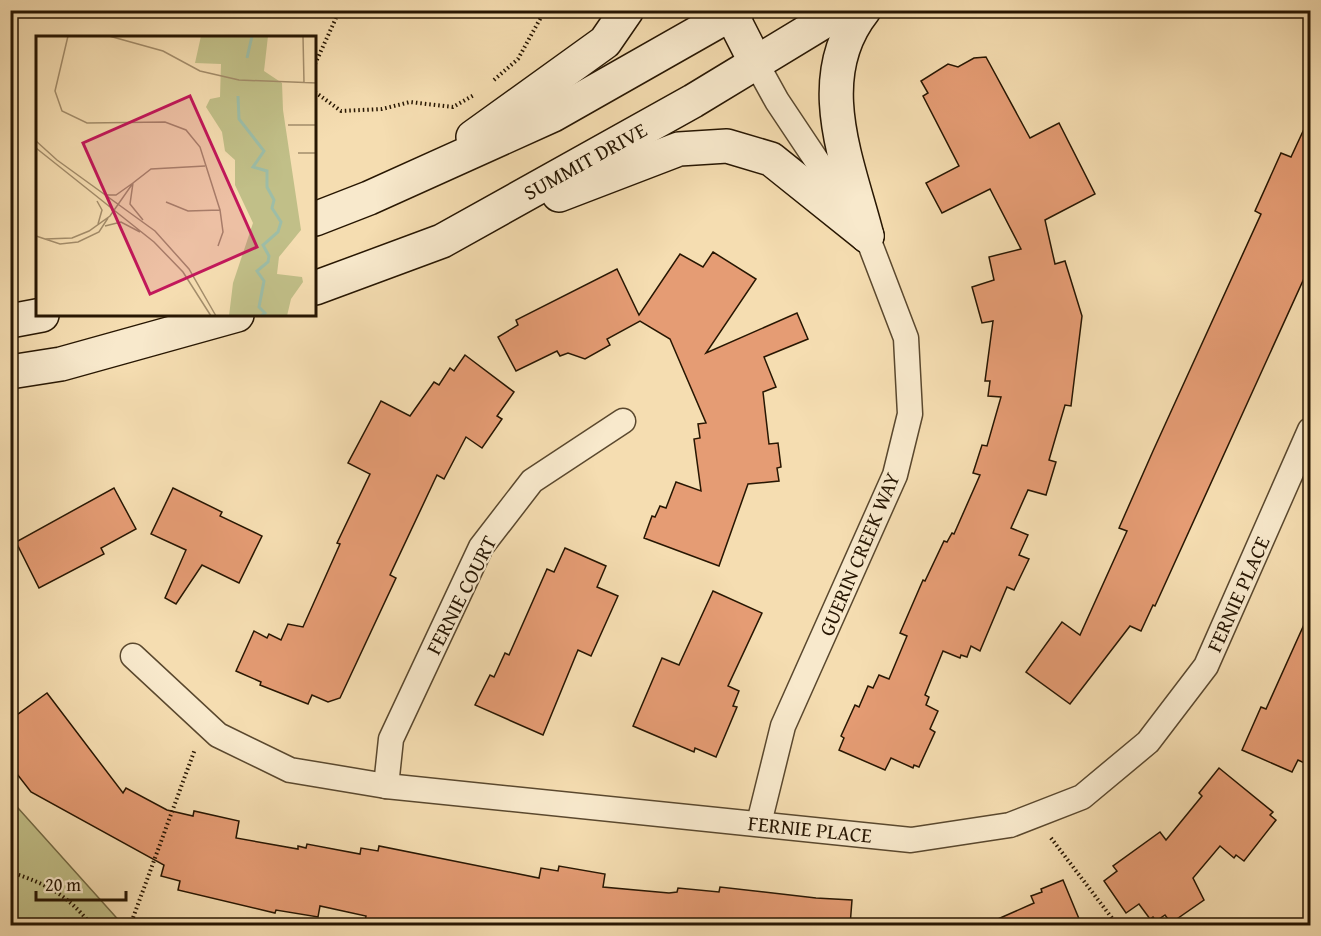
<svg xmlns="http://www.w3.org/2000/svg" width="1321" height="936" viewBox="0 0 1321 936" font-family="'Gentium Book Plus',serif">
<rect width="100%" height="100%" fill="#f5ddb1"/>
<filter id="stains"><feTurbulence type="fractalNoise" baseFrequency=".00333" numOctaves="4"/><feColorMatrix values="0 0 0 0 .2 0 0 0 0 .09 0 0 0 0 .02 0 0 0 .5 -.17"/></filter>
<radialGradient id="worn" r=".72"><stop offset=".6" stop-color="#630" stop-opacity="0"/><stop offset="1" stop-color="#630" stop-opacity=".3"/></radialGradient>
<path fill="#c1bf88" stroke="#746a45" stroke-width="1.5" d="M 11,801 L 18,808 L 123,925 L 11,925 Z"/>
<g fill="#e59c74" stroke="#271602" stroke-width="1.5">
<path d="M 986,57 L 1030,138 L 1059,123 L 1095,194 L 1045,220 L 1055,264 L 1065,261 L 1082,316 L 1071,406 L 1065,405 L 1049,460 L 1056,462 L 1046,495 L 1028,490 L 1011,528 L 1028,535 L 1019,555 L 1029,559 L 1014,590 L 1007,587 L 980,651 L 971,646 L 967,657 L 961,655 L 960,658 L 943,651 L 925,695 L 929,697 L 926,705 L 938,711 L 930,729 L 935,732 L 919,767 L 914,765 L 913,768 L 891,758 L 885,770 L 839,750 L 844,738 L 841,736 L 855,705 L 859,707 L 868,686 L 873,688 L 879,675 L 889,679 L 907,636 L 900,633 L 923,580 L 925,581 L 944,541 L 947,542 L 952,533 L 954,534 L 980,475 L 973,473 L 982,445 L 987,446 L 1001,397 L 988,396 L 990,381 L 985,381 L 993,321 L 982,323 L 972,287 L 994,280 L 989,257 L 1021,249 L 990,189 L 942,213 L 926,183 L 959,166 L 923,96 L 928,93 L 921,81 L 948,64 L 958,67 L 974,58 Z"/>
<path d="M 1311,114 L 1311,263 L 1155,606 L 1153,605 L 1141,631 L 1130,626 L 1070,704 L 1026,672 L 1062,622 L 1080,635 L 1127,531 L 1119,528 L 1153,451 L 1261,214 L 1255,211 L 1281,153 L 1291,157 Z"/>
<path d="M 713,252 L 756,279 L 706,353 L 797,313 L 808,339 L 764,357 L 776,387 L 763,392 L 769,444 L 778,443 L 781,467 L 777,468 L 779,481 L 748,484 L 719,566 L 644,538 L 652,516 L 655,517 L 660,506 L 666,508 L 676,482 L 701,491 L 694,439 L 700,438 L 698,424 L 706,423 L 670,339 L 640,321 L 607,339 L 610,345 L 585,359 L 568,353 L 560,356 L 557,351 L 516,371 L 498,337 L 518,325 L 516,320 L 617,269 L 639,315 L 680,254 L 703,267 Z"/>
<path d="M 465,355 L 514,392 L 497,416 L 502,419 L 482,448 L 466,437 L 444,479 L 437,475 L 390,575 L 396,578 L 340,698 L 328,702 L 312,695 L 308,704 L 260,685 L 261,682 L 236,671 L 254,631 L 267,638 L 269,634 L 281,640 L 288,624 L 303,627 L 340,544 L 337,543 L 370,474 L 348,463 L 381,401 L 410,416 L 434,382 L 439,385 L 450,368 L 454,371 Z"/>
<path d="M 114,488 L 136,529 L 101,548 L 104,554 L 39,588 L 16,542 Z"/>
<path d="M 173,488 L 222,512 L 220,516 L 262,536 L 239,583 L 202,565 L 176,604 L 165,598 L 186,550 L 151,534 Z"/>
<path d="M 565,548 L 606,566 L 597,587 L 618,596 L 591,656 L 578,650 L 543,735 L 475,705 L 490,675 L 494,677 L 505,653 L 509,655 L 547,569 L 554,572 Z"/>
<path d="M 713,591 L 762,613 L 728,686 L 739,691 L 733,706 L 737,707 L 716,757 L 695,748 L 694,752 L 633,726 L 662,658 L 679,665 Z"/>
<path d="M 1311,609 L 1311,766 L 1298,760 L 1292,772 L 1242,750 L 1261,707 L 1266,709 Z"/>
<path d="M 47,693 L 123,793 L 126,788 L 167,810 L 193,816 L 194,811 L 239,821 L 236,838 L 298,849 L 298,846 L 306,848 L 307,844 L 360,854 L 361,848 L 378,851 L 379,846 L 539,878 L 541,868 L 558,871 L 559,866 L 605,874 L 603,887 L 669,893 L 677,892 L 678,888 L 719,892 L 720,887 L 816,898 L 852,900 L 850,926 L 364,926 L 366,916 L 320,906 L 318,917 L 276,910 L 275,913 L 178,890 L 180,881 L 161,876 L 164,865 L 31,792 L 10,765 L 10,720 Z"/>
<path d="M 1219,768 L 1273,812 L 1270,815 L 1276,820 L 1244,861 L 1236,855 L 1234,858 L 1220,846 L 1193,878 L 1204,900 L 1171,923 L 1165,915 L 1156,921 L 1153,917 L 1150,919 L 1139,904 L 1126,913 L 1104,881 L 1117,871 L 1113,866 L 1160,832 L 1166,840 L 1202,796 L 1199,793 Z"/>
<path d="M 1063,880 L 1082,926 L 982,926 L 1034,903 L 1031,896 L 1042,892 L 1041,889 Z"/>
</g>
<g fill="none" stroke-linecap="round" stroke-linejoin="round">
<defs>
<g id="street">
<path d="M 756,63 L 777,101 L 867,236 L 906,338 L 910,414 L 895,475 L 783,726 L 759,823"/>
<path d="M 133,656 L 218,735 L 290,770 L 386,786 L 911,840 L 1010,825 L 1082,797 L 1148,742 L 1206,666 L 1310,430"/>
<path d="M 386,786 L 391,739 L 481,547 L 532,481 L 623,421"/>
</g>
<g id="secondary">
<path d="M 729,10 L 756,63"/>
<path d="M 864,10 C 810,78 848,162 867,236"/>
<path d="M 473,137 L 605,42 L 627,10"/>
<path d="M 559,195 L 679,149 L 727,146 L 771,159 L 867,236"/>
<path d="M 315,219 L 369,198 L 553,115 L 738,10"/>
<path d="M 315,288 L 442,241 L 693,101 L 843,10"/>
<path d="M 10,321 L 42,315"/>
<path d="M 10,372 L 61,364 L 237,315"/>
</g>
</defs>
<use href="#street" stroke="#5a482e" stroke-width="27"/>
<use href="#secondary" stroke="#271602" stroke-width="36"/>
<g stroke="#271602" stroke-width="4" stroke-dasharray="1.5 3" stroke-linecap="butt">
<path d="M 375,10 L 393,10"/>
<path d="M 315,64 L 336,18 L 347,10"/>
<path d="M 494,80 L 518,59 L 545,10"/>
<path d="M 315,92 L 341,111 L 382,109 L 410,102 L 453,107 L 474,95"/>
<path d="M 1051,838 L 1118,926"/>
<path d="M 10,872 C 47,884 68,895 92,926"/>
<path d="M 130,926 L 195,749"/>
</g>
<use href="#street" stroke="#f8e9cc" stroke-width="24"/>
<use href="#secondary" stroke="#f8e9cc" stroke-width="33"/>
</g>
<g text-anchor="middle" dominant-baseline="central" stroke-width="4.5" stroke-linejoin="round" paint-order="stroke">
<g font-size="21" fill="#271602" stroke="#f8e9cc">
<text transform="translate(585 161) rotate(-29)">SUMMIT DRIVE</text>
<text transform="translate(859 554) rotate(-67)">GUERIN CREEK WAY</text>
<text transform="translate(1238 594) rotate(-66)">FERNIE PLACE</text>
<text transform="translate(461 595) rotate(-63)">FERNIE COURT</text>
<text transform="translate(810 829) rotate(6)">FERNIE PLACE</text>
</g>
</g>
<g transform="translate(36 36)">
<rect width="280" height="280" fill="#f5ddb1"/>
<path d="M 165,0 L 232,0 L 228,35 L 246,47 L 247,74 L 265,194 L 243,221 L 241,238 L 266,241 L 267,246 L 255,263 L 251,280 L 193,280 L 197,247 L 217,187 L 199,149 L 199,124 L 189,115 L 186,96 L 170,71 L 174,63 L 184,61 L 185,28 L 159,27 Z" fill="#c1bf88"/>
<path fill="none" stroke="#9dbda7" stroke-width="3" d="M 211,22 L 216,0M 202,60 L 203,83 L 228,115 L 217,131 L 231,135 L 231,151 L 238,164 L 236,172 L 245,186 L 242,196 L 227,209 L 233,220 L 232,226 L 221,235 L 228,245 L 223,271 L 229,277 L 225,280"/>
<path fill="none" stroke="#a38d6b" stroke-width="1.5" d="M 32,0 L 19,55 L 26,75 L 51,87 L 129,86 L 150,94 L 164,111 L 184,174 L 187,196 L 182,210M 73,0 L 127,15 L 164,35 L 203,44 L 281,47M 267,0 L 268,47M 252,89 L 281,89M 0,105 L 21,124 L 119,195 L 153,233 L 180,280M 0,112 L 118,206 L 147,236 L 175,280M 262,117 L 281,117M 97,147 L 94,168 L 107,184M 71,159 L 80,159 L 97,147M 61,165 L 66,174 L 62,188M 130,166 L 152,175 L 184,174M 69,190 L 85,186 L 104,196M 0,200 L 24,208 L 42,206 L 63,196 L 72,182M 9,203 L 36,202 L 53,195 L 74,180 L 97,147 L 115,133 L 169,130"/>
<path fill="#c2185b" fill-opacity="0.15" stroke="#c2185b" stroke-width="3" d="M 154,60 L 221,211 L 114,258 L 47,107 Z"/>
<rect width="280" height="280" fill="none" stroke="#271602" stroke-width="3"/>
</g>
<rect width="1321" height="936" fill="none" stroke="#f5ddb1" stroke-width="36"/>
<rect x="12" y="12" width="1297" height="912" fill="none" stroke="#271602" stroke-width="3"/>
<rect x="18" y="18" width="1285" height="900" fill="none" stroke="#271602" stroke-width="1.5"/>
<path d="M36 891v9h90v-9" fill="none" stroke="#271602" stroke-width="3"/>
<text x="45" y="891" font-size="18" fill="#271602" stroke="#f8e9cc" stroke-width="4.5" paint-order="stroke">20 m</text>
<rect width="100%" height="100%" filter="url(#stains)"/>
<rect width="100%" height="100%" fill="url(#worn)"/>
</svg>
